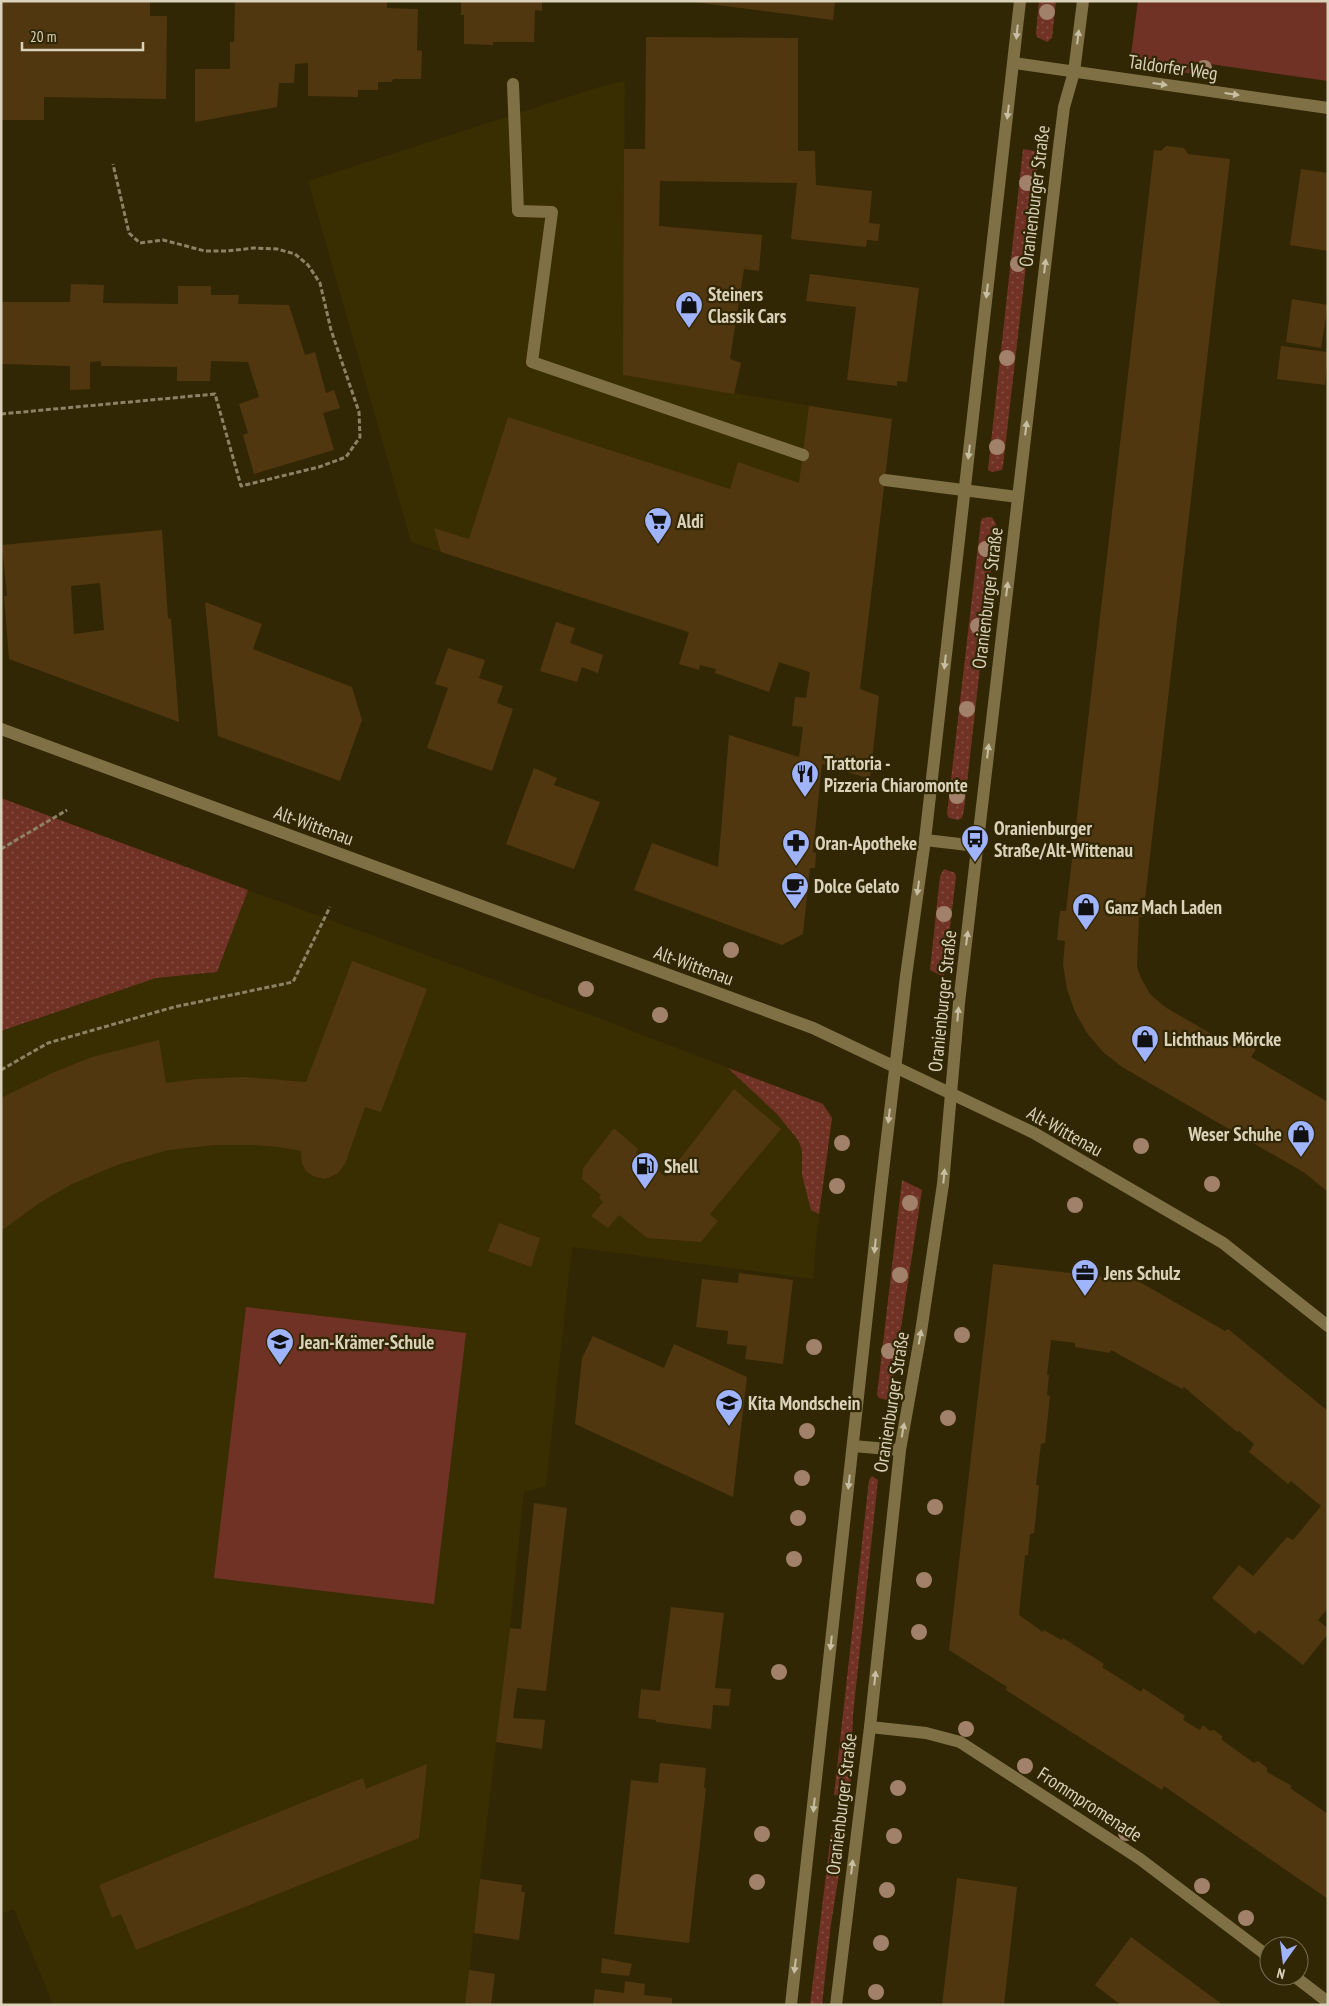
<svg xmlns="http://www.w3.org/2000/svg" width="1329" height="2006" viewBox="0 0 1329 2006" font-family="'PT Sans Narrow',sans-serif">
<defs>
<pattern id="grass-dots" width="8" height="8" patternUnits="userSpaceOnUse" patternTransform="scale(1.25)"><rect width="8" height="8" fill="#713226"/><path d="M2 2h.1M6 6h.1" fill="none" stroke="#854f44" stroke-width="1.8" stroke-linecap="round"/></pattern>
</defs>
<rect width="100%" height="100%" fill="#312704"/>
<g fill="#392d02">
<path d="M 625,81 L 623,375 L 892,419 L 860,689 L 411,542 L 308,181 L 599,87 Z"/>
<path d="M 248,890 L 596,1017 L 823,1104 L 832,1118 L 816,1241 L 813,1279 L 572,1247 L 546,1486 L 524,1492 L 510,1628 L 465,2005 L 53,2005 L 14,1909 L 1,1914 L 1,1031 L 156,978 L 217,972 Z"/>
</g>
<g fill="url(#grass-dots)">
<path d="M 1039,1 L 1056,1 L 1052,38 L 1047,42 L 1037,37 L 1036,33 Z"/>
<path d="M 1023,149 L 1039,152 L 1003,466 L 1002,470 L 992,472 L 988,470 Z"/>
<path d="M 992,517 L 996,524 L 964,810 L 962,818 L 958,820 L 949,818 L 947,814 L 981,520 L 983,518 Z"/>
<path d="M 1,798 L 248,890 L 217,972 L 156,978 L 1,1031 Z"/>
<path d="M 944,869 L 955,873 L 956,877 L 944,977 L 930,970 L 940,876 Z"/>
<path d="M 728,1068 L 823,1104 L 832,1118 L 819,1214 L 811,1210 L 802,1175 L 802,1150 L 798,1140 L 777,1114 Z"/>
<path d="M 902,1180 L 922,1190 L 891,1394 L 887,1400 L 879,1398 L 877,1395 Z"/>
<path d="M 872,1476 L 878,1480 L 853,1715 L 850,1797 L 834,1795 L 869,1480 Z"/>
<path d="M 831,1834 L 845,1836 L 831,1924 L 822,2005 L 810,2005 Z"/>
</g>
<g fill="#713226">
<path d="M 1138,1 L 1328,1 L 1328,81 L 1210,64 L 1209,76 L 1142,67 L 1130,62 Z"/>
<path d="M 246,1307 L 466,1333 L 434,1604 L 214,1578 Z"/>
</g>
<g fill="#513710" fill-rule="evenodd">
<path d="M 1,1 L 150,1 L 150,16 L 167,16 L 166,99 L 44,97 L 44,120 L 1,120 Z"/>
<path d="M 235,1 L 387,1 L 387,8 L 418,9 L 417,50 L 422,51 L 421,79 L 393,79 L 392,82 L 378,82 L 378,90 L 358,90 L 358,97 L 308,96 L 308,63 L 295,64 L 294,83 L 279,83 L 277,107 L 195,122 L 195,69 L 230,69 L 230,42 L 234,42 Z"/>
<path d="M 461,1 L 542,1 L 542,11 L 535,10 L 534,42 L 493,42 L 493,45 L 464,44 L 464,15 L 461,15 Z"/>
<path d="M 687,1 L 835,1 L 833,20 Z"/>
<path d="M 646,37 L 798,38 L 798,151 L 815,151 L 816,185 L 872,191 L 869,223 L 880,224 L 878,241 L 867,240 L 866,247 L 791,239 L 797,183 L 660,181 L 659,226 L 762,235 L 759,271 L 744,269 L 730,359 L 741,363 L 734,394 L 623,375 L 624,149 L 645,149 Z"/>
<path d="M 1166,146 L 1184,148 L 1188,154 L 1230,159 L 1143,917 L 1139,917 L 1137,966 L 1140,976 L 1150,994 L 1165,1007 L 1232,1046 L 1236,1038 L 1256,1049 L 1251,1057 L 1328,1102 L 1328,1192 L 1305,1173 L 1122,1067 L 1103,1052 L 1087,1033 L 1075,1012 L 1067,989 L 1063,965 L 1065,941 L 1057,940 L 1060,911 L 1066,911 L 1154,150 L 1161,151 Z"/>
<path d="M 1301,169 L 1328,173 L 1328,251 L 1290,245 Z"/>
<path d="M 810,274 L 919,288 L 907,382 L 897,381 L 897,386 L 847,380 L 856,307 L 806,301 Z"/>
<path d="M 71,284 L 104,285 L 103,303 L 178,304 L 178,286 L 211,286 L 211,295 L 239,295 L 238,304 L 289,305 L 305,355 L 315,352 L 326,393 L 334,390 L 340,408 L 323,413 L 334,450 L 254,474 L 243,435 L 248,433 L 239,404 L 259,397 L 248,362 L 211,361 L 210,381 L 177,381 L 177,367 L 101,366 L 101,361 L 90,362 L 90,389 L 70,390 L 70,366 L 1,364 L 1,302 L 70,302 Z"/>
<path d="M 1292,299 L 1328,305 L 1321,348 L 1286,342 Z"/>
<path d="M 1281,346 L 1328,352 L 1325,385 L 1277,379 Z"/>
<path d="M 809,406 L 892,419 L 860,689 L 879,696 L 870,779 L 822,764 L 813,852 L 816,853 L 815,868 L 810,868 L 803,934 L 782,945 L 634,890 L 652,843 L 718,867 L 729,735 L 799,757 L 803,727 L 792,726 L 795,697 L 806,698 L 810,672 L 779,662 L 769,692 L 715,673 L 716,669 L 700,665 L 699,670 L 679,664 L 689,632 L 441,552 L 434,528 L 469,539 L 508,417 L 730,489 L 738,462 L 799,483 Z"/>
<path d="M 162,530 L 168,618 L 171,619 L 179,722 L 9,659 L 4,596 L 7,596 L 2,545 ZM 100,583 L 104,630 L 74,634 L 71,586 Z"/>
<path d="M 205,602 L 262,624 L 253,649 L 352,687 L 362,720 L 340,781 L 218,736 Z"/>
<path d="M 556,622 L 575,628 L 570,643 L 603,655 L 598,673 L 582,667 L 577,682 L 540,671 Z"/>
<path d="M 448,648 L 485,660 L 479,678 L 503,686 L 497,703 L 513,709 L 492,771 L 427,748 L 448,688 L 435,684 Z"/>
<path d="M 534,768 L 557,778 L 554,785 L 600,802 L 574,869 L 506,844 Z"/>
<path d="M 352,961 L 427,989 L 381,1112 L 365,1107 L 345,1164 L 337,1174 L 325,1179 L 313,1176 L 306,1171 L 302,1164 L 301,1151 L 278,1147 L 254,1145 L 215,1145 L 168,1150 L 117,1165 L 70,1185 L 38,1204 L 1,1231 L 1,1098 L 52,1073 L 92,1057 L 159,1040 L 166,1083 L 197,1079 L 243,1077 L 306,1082 Z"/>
<path d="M 734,1089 L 781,1129 L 710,1214 L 718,1221 L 701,1242 L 647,1238 L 619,1215 L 608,1228 L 591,1216 L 603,1202 L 599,1198 L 601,1195 L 582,1179 L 583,1168 L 614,1128 L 638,1149 L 636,1153 L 666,1177 Z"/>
<path d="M 499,1223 L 540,1238 L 531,1267 L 488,1251 Z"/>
<path d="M 993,1264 L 1138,1281 L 1225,1331 L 1228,1329 L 1328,1411 L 1328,1608 L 1318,1620 L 1328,1629 L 1328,1634 L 1303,1665 L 1259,1630 L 1255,1634 L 1212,1598 L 1239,1565 L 1253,1576 L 1287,1537 L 1293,1540 L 1321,1506 L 1291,1481 L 1288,1484 L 1249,1452 L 1254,1444 L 1239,1431 L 1237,1432 L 1184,1387 L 1182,1389 L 1111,1350 L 1110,1353 L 1075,1347 L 1075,1343 L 1051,1340 L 1047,1375 L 1049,1375 L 1047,1395 L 1050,1396 L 1045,1443 L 1041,1444 L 1036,1485 L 1039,1486 L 1034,1533 L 1030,1534 L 1028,1555 L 1025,1555 L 1019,1615 L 1043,1632 L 1044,1630 L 1061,1640 L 1063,1638 L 1104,1664 L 1102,1667 L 1141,1692 L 1143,1688 L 1185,1716 L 1183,1720 L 1200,1730 L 1203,1725 L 1210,1731 L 1214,1730 L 1222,1736 L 1222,1740 L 1254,1763 L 1258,1761 L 1267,1768 L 1267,1772 L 1292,1786 L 1290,1788 L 1328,1814 L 1328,1899 L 1164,1786 L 1162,1790 L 1006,1690 L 1007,1687 L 949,1650 Z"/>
<path d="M 739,1273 L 793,1280 L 783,1364 L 745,1359 L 747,1346 L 727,1344 L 728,1331 L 696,1327 L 702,1279 L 738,1283 Z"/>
<path d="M 593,1336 L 664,1368 L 674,1344 L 747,1377 L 733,1497 L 575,1424 L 582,1358 Z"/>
<path d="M 534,1503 L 567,1508 L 546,1691 L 517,1688 L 513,1718 L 545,1720 L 542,1749 L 496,1742 L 510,1628 L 521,1629 Z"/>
<path d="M 671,1607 L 724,1613 L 715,1688 L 731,1689 L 729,1706 L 713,1705 L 711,1729 L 656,1722 L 656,1720 L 638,1718 L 641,1689 L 660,1691 Z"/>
<path d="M 660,1763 L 706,1768 L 704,1788 L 706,1788 L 689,1943 L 614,1934 L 631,1780 L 658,1783 Z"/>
<path d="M 427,1764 L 419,1838 L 136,1950 L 121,1914 L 112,1918 L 99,1885 L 363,1778 L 366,1789 Z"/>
<path d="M 957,1878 L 1017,1887 L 1004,2005 L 942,2005 Z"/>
<path d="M 480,1879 L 522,1885 L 521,1892 L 525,1892 L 519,1940 L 474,1933 Z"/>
<path d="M 1131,1937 L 1223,2005 L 1121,2005 L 1095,1985 Z"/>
<path d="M 602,1958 L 632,1964 L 629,1976 L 601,1973 Z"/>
<path d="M 469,1970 L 495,1974 L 491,2005 L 465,2005 Z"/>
<path d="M 625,1981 L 645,1984 L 644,1995 L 672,1998 L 672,2005 L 593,2005 L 595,1989 L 624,1993 Z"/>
</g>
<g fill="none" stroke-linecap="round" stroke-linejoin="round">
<g stroke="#8c8366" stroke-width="3" stroke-dasharray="5 2.5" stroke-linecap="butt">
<path d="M 1,414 L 215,394 L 241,486 L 319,467 L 346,457 L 360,437 L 359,412 L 331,330 L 320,283 L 308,265 L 295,254 L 277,249 L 254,248 L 227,251 L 205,251 L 163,240 L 140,243 L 129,233 L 113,164"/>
<path d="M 1,849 L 67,810"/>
<path d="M 1,1070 L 48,1043 L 174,1007 L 293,982 L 330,907"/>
</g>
<g stroke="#7f7145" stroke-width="12">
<path d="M 513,84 L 518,211 L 552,212 L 532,362 L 803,455"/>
<path d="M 885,480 L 1018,497"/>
<path d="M 925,840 L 977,846"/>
</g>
<g stroke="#7f7145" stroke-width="12">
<path d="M 1014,63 L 1328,108"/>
<path d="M 870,1727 L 926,1733 L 960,1742 L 1140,1859 L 1269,1957"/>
<path d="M 1294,1976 L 1328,2002"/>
</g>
<g stroke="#7f7145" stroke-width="12">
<path d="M 1,729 L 813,1028 L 1034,1133 L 1223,1243 L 1328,1326"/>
<path d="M 853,1446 L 900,1450"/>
<path d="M 791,2005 L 880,1197 L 906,976 L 925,840 L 1020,1"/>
<path d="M 836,2005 L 870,1727 L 900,1450 L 921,1332 L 943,1184 L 959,1003 L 1059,147 L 1064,107 L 1074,72 L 1083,1"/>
</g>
</g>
<g fill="#a2816b">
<circle cx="1047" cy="12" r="8"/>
<circle cx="1204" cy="68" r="8"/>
<circle cx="1027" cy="183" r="8"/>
<circle cx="1018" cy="264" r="8"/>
<circle cx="1007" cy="358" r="8"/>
<circle cx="997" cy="447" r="8"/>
<circle cx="986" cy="549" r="8"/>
<circle cx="978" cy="626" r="8"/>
<circle cx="967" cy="709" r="8"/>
<circle cx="957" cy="796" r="8"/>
<circle cx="944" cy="914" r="8"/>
<circle cx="731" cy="950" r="8"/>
<circle cx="586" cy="989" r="8"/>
<circle cx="660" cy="1015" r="8"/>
<circle cx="842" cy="1143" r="8"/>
<circle cx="1141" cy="1146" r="8"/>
<circle cx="1212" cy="1184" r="8"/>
<circle cx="837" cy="1186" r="8"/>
<circle cx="910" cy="1203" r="8"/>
<circle cx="1075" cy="1205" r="8"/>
<circle cx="900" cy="1275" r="8"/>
<circle cx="962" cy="1335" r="8"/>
<circle cx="814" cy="1347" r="8"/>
<circle cx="889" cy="1351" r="8"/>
<circle cx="948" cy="1418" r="8"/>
<circle cx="807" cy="1431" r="8"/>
<circle cx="802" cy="1478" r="8"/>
<circle cx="935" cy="1507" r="8"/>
<circle cx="798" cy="1518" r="8"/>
<circle cx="794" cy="1559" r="8"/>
<circle cx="924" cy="1580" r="8"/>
<circle cx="919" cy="1632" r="8"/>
<circle cx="779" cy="1672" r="8"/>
<circle cx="966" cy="1729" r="8"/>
<circle cx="1025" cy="1766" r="8"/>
<circle cx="898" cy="1788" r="8"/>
<circle cx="1126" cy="1833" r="8"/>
<circle cx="762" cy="1834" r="8"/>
<circle cx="894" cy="1836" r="8"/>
<circle cx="757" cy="1882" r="8"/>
<circle cx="1202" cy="1886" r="8"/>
<circle cx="887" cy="1890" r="8"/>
<circle cx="1246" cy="1918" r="8"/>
<circle cx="881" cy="1943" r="8"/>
<circle cx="876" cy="1992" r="8"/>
</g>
<defs><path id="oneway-solid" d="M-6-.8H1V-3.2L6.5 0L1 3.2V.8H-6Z" transform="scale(1.25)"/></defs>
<g fill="#c8bfa3">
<use href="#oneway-solid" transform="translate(1017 32) rotate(96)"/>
<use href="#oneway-solid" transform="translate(1078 37) rotate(-83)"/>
<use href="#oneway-solid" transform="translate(1160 84) rotate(8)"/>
<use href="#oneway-solid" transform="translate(1232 94) rotate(8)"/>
<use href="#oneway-solid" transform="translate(1008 112) rotate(97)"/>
<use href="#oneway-solid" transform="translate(1045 266) rotate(-83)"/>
<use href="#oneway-solid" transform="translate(987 291) rotate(97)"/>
<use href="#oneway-solid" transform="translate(1026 428) rotate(-83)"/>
<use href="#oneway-solid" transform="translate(969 452) rotate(97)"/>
<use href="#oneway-solid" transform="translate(1007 589) rotate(-83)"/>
<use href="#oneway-solid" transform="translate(945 662) rotate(96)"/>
<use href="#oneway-solid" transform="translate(988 751) rotate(-83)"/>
<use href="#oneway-solid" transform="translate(918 888) rotate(98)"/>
<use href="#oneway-solid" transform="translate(967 938) rotate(-83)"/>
<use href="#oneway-solid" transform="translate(958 1014) rotate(-85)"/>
<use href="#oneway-solid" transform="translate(889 1116) rotate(97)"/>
<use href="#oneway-solid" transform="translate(944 1176) rotate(-85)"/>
<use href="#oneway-solid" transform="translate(875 1246) rotate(96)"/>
<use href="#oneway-solid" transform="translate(920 1337) rotate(-80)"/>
<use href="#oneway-solid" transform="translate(903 1430) rotate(-80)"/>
<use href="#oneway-solid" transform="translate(849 1482) rotate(96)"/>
<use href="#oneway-solid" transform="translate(831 1643) rotate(96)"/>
<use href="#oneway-solid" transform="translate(875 1678) rotate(-84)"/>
<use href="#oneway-solid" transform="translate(814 1805) rotate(96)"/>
<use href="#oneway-solid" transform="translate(852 1867) rotate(-83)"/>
<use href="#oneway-solid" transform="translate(795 1966) rotate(97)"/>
</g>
<defs>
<symbol id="shop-pin" viewBox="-11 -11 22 30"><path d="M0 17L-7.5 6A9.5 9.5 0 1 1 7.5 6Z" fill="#a0b3fd" stroke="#312704"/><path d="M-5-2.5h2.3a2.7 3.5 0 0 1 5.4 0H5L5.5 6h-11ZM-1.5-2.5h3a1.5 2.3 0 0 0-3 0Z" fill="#111"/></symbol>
<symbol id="supermarket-pin" viewBox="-11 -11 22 30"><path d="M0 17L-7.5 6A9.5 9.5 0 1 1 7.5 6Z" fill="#a0b3fd" stroke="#312704"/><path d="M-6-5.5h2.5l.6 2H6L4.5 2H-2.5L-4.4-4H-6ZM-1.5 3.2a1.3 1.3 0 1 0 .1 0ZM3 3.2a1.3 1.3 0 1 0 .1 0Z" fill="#111"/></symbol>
<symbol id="restaurant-pin" viewBox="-11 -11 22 30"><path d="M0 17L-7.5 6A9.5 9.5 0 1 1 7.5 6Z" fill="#a0b3fd" stroke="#312704"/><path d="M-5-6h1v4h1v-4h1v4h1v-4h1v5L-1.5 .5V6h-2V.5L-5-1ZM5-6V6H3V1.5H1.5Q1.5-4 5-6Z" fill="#111"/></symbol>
<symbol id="bus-pin" viewBox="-11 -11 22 30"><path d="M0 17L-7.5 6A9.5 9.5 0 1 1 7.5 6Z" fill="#a0b3fd" stroke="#312704"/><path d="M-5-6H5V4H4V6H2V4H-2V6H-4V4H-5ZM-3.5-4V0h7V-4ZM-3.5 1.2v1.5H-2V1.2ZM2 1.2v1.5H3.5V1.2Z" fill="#111"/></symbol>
<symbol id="pharmacy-pin" viewBox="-11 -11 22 30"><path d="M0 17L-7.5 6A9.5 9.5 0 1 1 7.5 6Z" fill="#a0b3fd" stroke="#312704"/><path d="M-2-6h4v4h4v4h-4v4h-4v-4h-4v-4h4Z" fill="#111"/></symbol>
<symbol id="cafe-pin" viewBox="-11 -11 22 30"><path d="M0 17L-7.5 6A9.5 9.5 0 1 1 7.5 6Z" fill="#a0b3fd" stroke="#312704"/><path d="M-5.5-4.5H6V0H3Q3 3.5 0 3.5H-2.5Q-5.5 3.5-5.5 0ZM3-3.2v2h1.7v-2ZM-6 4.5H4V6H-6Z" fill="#111"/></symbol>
<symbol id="fuel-pin" viewBox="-11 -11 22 30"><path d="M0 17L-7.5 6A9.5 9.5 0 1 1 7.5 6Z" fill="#a0b3fd" stroke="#312704"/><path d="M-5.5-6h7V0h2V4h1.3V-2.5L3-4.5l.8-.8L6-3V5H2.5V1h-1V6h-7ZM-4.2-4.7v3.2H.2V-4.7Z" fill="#111"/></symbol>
<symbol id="office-pin" viewBox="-11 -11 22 30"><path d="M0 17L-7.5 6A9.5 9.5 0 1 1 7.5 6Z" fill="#a0b3fd" stroke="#312704"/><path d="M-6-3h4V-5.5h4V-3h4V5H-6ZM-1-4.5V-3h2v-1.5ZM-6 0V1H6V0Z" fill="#111"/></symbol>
<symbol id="school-pin" viewBox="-11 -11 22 30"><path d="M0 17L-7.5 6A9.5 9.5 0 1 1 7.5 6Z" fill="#a0b3fd" stroke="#312704"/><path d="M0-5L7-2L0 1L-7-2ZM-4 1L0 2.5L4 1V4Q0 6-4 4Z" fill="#111"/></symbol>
</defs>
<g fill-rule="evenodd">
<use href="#shop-pin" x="673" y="289" width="32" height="43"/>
<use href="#supermarket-pin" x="642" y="505" width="32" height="43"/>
<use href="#restaurant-pin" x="789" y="758" width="32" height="43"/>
<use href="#bus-pin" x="959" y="823" width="32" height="43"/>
<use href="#pharmacy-pin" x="780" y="827" width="32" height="43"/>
<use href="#cafe-pin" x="779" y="870" width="32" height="43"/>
<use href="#shop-pin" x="1070" y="891" width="32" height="43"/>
<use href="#shop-pin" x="1129" y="1023" width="32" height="43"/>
<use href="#shop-pin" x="1285" y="1118" width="32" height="43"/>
<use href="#fuel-pin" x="629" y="1150" width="32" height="43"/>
<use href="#office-pin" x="1069" y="1257" width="32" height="43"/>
<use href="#school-pin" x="264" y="1326" width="32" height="43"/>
<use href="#school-pin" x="713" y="1387" width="32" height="43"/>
</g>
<g text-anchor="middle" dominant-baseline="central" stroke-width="4.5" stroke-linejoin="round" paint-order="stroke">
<g font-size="19" fill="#dad2bb" stroke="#312704">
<text transform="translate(1173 67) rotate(8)">Taldorfer Weg</text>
<text transform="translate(1034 196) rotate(-83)">Oranienburger Straße</text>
<text transform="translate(987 598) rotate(-83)">Oranienburger Straße</text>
<text transform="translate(314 825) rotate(20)">Alt-Wittenau</text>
<text transform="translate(694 965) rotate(20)">Alt-Wittenau</text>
<text transform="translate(942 1001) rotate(-84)">Oranienburger Straße</text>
<text transform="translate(1065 1131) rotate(29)">Alt-Wittenau</text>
<text transform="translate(891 1402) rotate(-81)">Oranienburger Straße</text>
<text transform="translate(841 1804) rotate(-83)">Oranienburger Straße</text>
<text transform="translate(1090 1804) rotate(33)">Frommpromenade</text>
</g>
<g font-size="19" font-weight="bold" fill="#dad2bb" stroke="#312704" text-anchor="start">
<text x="708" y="294">Steiners<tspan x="708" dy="22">Classik Cars</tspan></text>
<text x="677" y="521">Aldi</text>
<text x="824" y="763">Trattoria -<tspan x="824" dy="22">Pizzeria Chiaromonte</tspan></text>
<text x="994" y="828">Oranienburger<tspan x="994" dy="22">Straße/Alt-Wittenau</tspan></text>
<text x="815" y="843">Oran-Apotheke</text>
<text x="814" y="886">Dolce Gelato</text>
<text x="1105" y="907">Ganz Mach Laden</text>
<text x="1164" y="1039">Lichthaus Mörcke</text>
<text x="1282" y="1134" text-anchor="end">Weser Schuhe</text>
<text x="664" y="1166">Shell</text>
<text x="1104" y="1273">Jens Schulz</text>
<text x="299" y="1342">Jean-Krämer-Schule</text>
<text x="748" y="1403">Kita Mondschein</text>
</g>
</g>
<rect width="1329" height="2006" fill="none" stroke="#dad2bb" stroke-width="5"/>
<g transform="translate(1284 1961) rotate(194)"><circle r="24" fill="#312704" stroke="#756b4d"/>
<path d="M0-4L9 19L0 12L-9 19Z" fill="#a0b3fd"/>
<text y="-8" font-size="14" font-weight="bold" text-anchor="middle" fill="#dad2bb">N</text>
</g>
<path d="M22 42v8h121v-8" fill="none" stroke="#dad2bb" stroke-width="2.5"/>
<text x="30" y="42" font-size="15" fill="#dad2bb" stroke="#312704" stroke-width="4" paint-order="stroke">20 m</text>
</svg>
